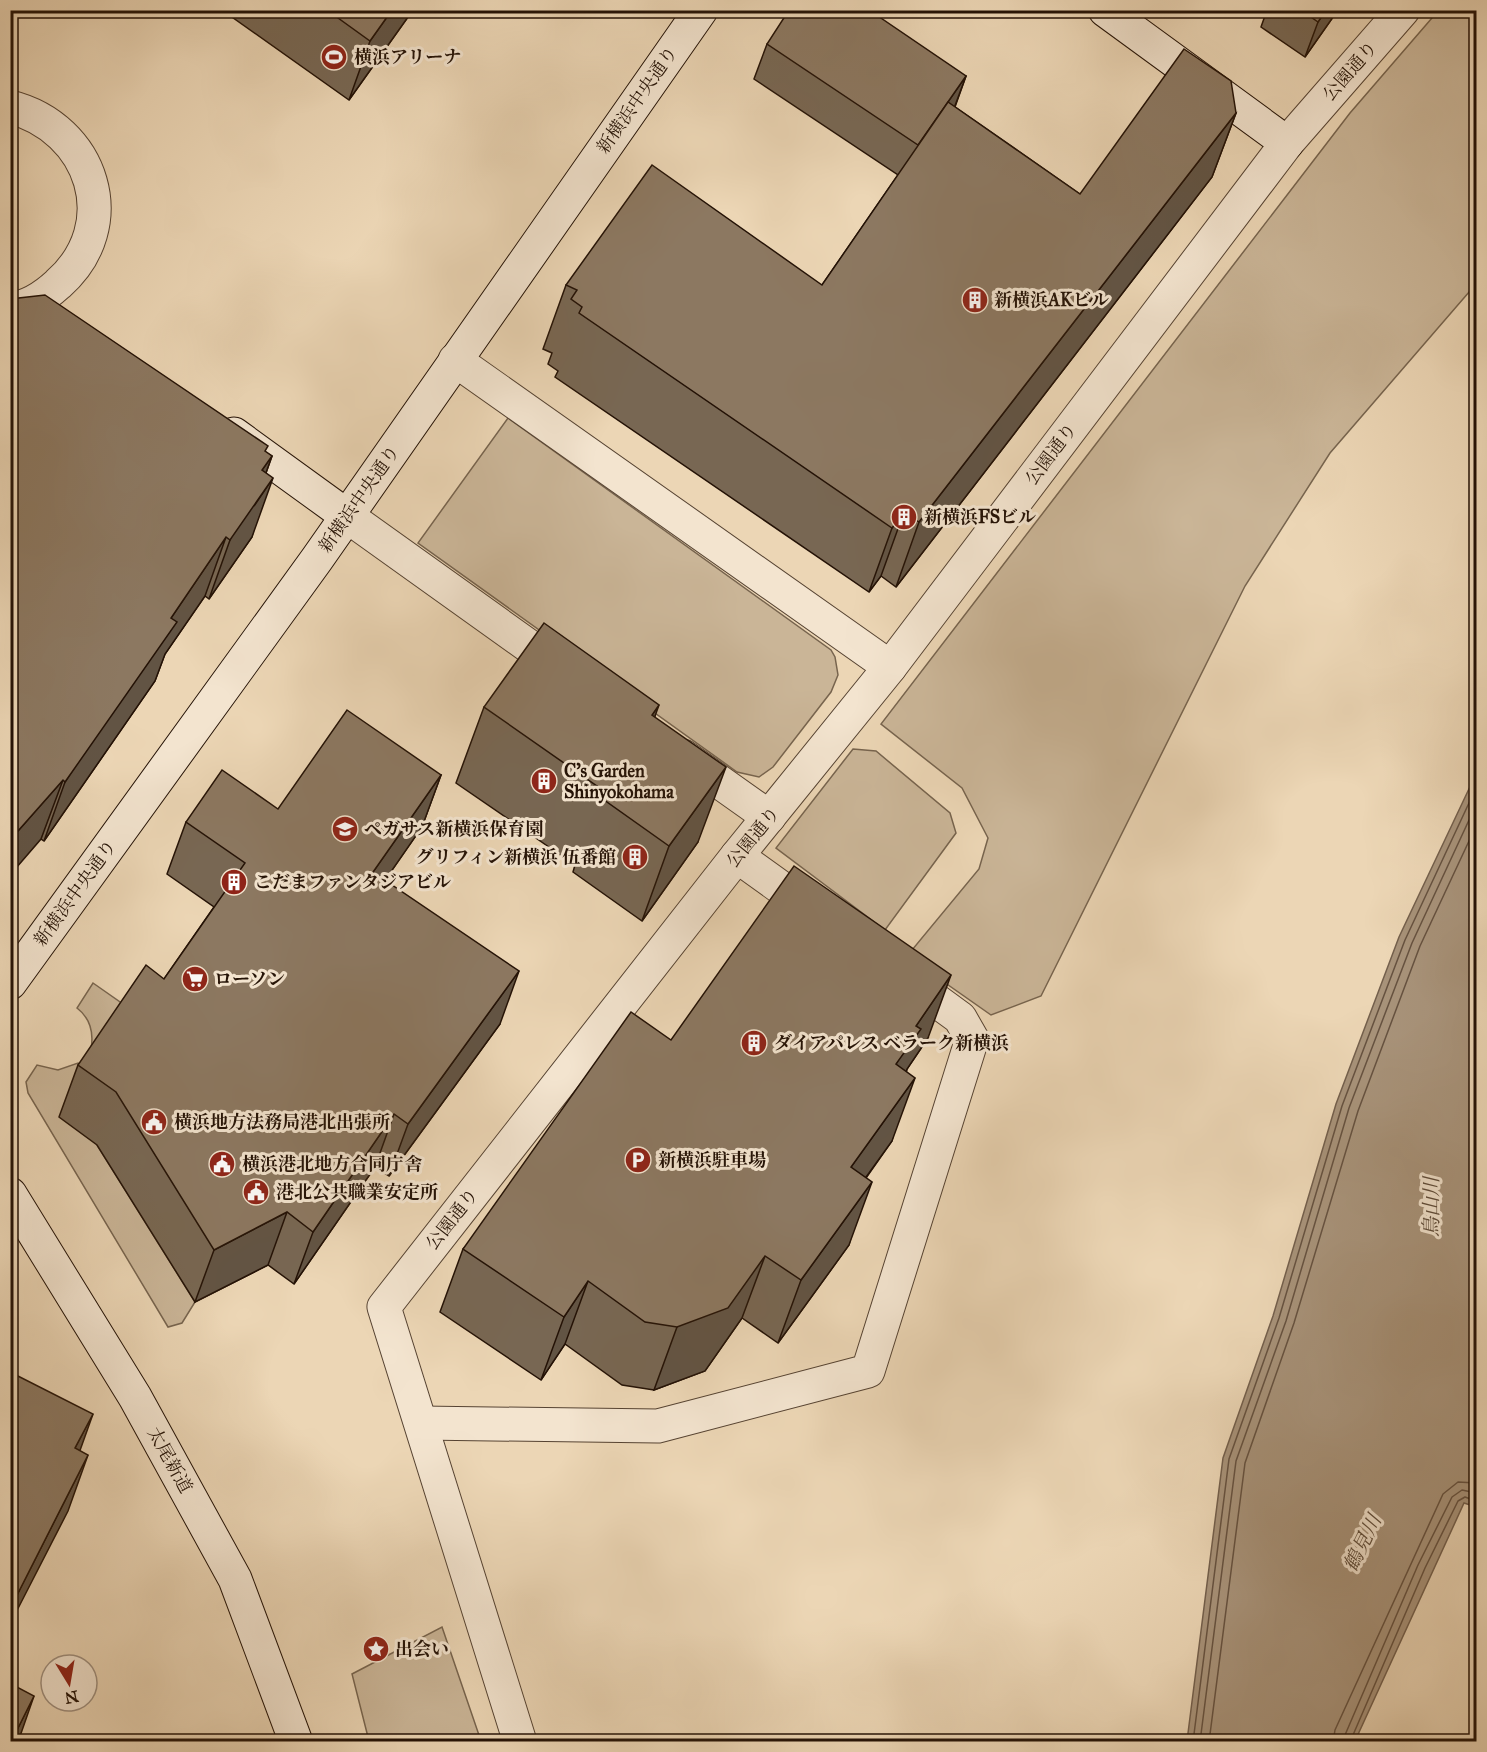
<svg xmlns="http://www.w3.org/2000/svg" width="1487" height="1752" viewBox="0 0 1487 1752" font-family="'IM FELL Great Primer','Noto Serif JP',serif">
<rect width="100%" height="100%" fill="#ecd6b5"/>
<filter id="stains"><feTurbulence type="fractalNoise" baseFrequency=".00333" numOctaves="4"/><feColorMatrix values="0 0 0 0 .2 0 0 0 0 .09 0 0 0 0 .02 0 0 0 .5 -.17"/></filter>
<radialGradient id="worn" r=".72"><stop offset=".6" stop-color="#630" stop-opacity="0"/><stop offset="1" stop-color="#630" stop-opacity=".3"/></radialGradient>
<g fill="#cab597" stroke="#77644e" stroke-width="1.5">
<path d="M 1438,11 L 1476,11 L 1476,284 L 1330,453 L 1245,586 L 1041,996 L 991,1015 L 907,956 L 979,869 L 988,838 L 962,788 L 881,724 L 1350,113 Z"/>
<path d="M 508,418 L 831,650 L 835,657 L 838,675 L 831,692 L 773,767 L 759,777 L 737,772 L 418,543 Z"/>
<path d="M 853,749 L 876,751 L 950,813 L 956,833 L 885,930 L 776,848 Z"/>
<path d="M 93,983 L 143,1018 L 91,1049 C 94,1032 90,1018 77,1008 Z"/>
<path d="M 78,1063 L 90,1072 L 97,1145 L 195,1302 L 182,1323 L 168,1327 L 28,1093 L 26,1082 L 37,1065 L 58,1070 Z"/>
<path d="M 442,1627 L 481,1741 L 369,1741 L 352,1674 Z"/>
</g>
<path fill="#a8937a" stroke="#735f4c" stroke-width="1.5" d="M 1476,774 L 1476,1507 L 1464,1503 L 1355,1741 L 1187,1741 L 1223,1458 L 1273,1316 L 1336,1104 L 1399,937 Z"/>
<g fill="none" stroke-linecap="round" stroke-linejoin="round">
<g stroke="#665240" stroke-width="1.5">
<path d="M 1193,1742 L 1229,1459 L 1279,1318 L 1342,1106 L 1405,940 L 1476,788"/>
<path d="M 1200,1742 L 1236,1461 L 1286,1321 L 1349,1108 L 1412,943 L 1476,805"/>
<path d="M 1209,1742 L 1245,1463 L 1294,1323 L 1358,1111 L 1420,946 L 1476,826"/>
<path d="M 1333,1742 L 1335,1730 L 1443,1494 L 1458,1482 L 1476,1483"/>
<path d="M 1342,1742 L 1418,1565 L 1452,1497 L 1462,1490 L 1476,1493"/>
<path d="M 1350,1742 L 1425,1568 L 1458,1501 L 1465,1497 L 1476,1501"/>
</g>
<defs>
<g id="street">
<path d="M 10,107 C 93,128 125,225 58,284 C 45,296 29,307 10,309"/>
<path d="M 455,360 L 890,667"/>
<path d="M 347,516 L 565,672"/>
<path d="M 683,756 L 769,817"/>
<path d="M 737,856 L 816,913"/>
<path d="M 421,1423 L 658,1426 L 868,1371 L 972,1039 L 960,1018 L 904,977"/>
<path d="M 520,1742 L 384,1307 L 737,856 L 890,667 L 1287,143 L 1403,10"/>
</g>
<g id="secondary">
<path d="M 1105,10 L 1287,143"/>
<path d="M 234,434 L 347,516"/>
<path d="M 10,983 L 317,559 L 701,10"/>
<path d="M 10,1194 L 135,1397 L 235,1579 L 296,1742"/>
</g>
</defs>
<use href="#street" stroke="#564332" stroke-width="35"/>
<use href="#secondary" stroke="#241206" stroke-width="35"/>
<use href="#street" stroke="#f3e4cf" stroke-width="33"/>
<use href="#secondary" stroke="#f3e4cf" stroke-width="33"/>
</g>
<g fill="#786753" stroke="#241206" stroke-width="1.5">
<path d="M 222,10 L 413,10 L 349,100 Z"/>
<path d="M 1267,10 L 1338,10 L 1305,57 L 1261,27 Z"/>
<path d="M 767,44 L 966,76 L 955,107 L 1080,194 L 1236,113 L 1212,177 L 896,587 L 881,576 L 869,592 L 555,377 L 558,371 L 548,364 L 552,353 L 543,349 L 566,285 L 822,285 L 898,175 L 754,79 Z"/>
<path d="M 10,299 L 272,456 L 266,473 L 252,537 L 209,599 L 205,596 L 165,654 L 155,681 L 44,841 L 41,839 Z"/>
<path d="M 484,707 L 655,717 L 698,842 L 642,921 L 573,872 L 575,865 L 456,783 Z"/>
<path d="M 441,775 L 422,827 L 385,880 L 500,1024 L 389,1176 L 375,1167 L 294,1284 L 268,1265 L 195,1302 L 97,1145 L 59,1117 L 78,1065 L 164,979 L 214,907 L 167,874 L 186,822 L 278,809 Z"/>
<path d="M 928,1038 L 907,1069 L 892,1141 L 866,1178 L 849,1245 L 778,1343 L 742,1318 L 705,1371 L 654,1390 L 622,1385 L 565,1344 L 541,1380 L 440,1312 L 463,1249 L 671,1040 Z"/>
</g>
<g fill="#625444" stroke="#241206" stroke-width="1.5">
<path d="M 392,10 L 413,10 L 349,100 L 370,41 Z"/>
<path d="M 1326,10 L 1338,10 L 1305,57 L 1318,22 Z"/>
<path d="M 966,76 L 953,111 L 918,145 Z"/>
<path d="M 1236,113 L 1212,177 L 896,587 L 919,522 Z"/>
<path d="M 272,456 L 254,506 L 273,478 L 252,537 L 209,599 L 230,540 L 262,470 Z"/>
<path d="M 904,512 L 881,576 L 869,592 L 892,528 Z"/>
<path d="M 226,537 L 205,596 L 165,654 L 155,681 L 44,841 L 65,782 L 171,618 Z"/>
<path d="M 659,705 L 632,780 L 652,715 Z"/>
<path d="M 726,767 L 698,842 L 642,921 L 669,846 Z"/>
<path d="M 441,775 L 422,827 L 354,925 L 373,872 Z"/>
<path d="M 63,780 L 41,839 L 10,875 L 10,840 Z"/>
<path d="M 519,971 L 500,1024 L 389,1176 L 408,1124 Z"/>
<path d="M 951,975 L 928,1038 L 907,1069 L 898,1092 L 896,1064 L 916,1026 Z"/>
<path d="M 915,1078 L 892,1141 L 828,1230 L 851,1167 Z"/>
<path d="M 394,1114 L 375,1167 L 294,1284 L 313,1232 Z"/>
<path d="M 872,1182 L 849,1245 L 778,1343 L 801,1280 Z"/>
<path d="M 287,1212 L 268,1265 L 195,1302 L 214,1250 Z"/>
<path d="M 765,1256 L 742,1318 L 705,1371 L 654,1390 L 677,1327 Z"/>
<path d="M 588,1281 L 565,1344 L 541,1380 L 564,1317 Z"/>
<path d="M 93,1414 L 73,1470 L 75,1448 Z"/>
<path d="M 88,1455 L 68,1511 L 10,1624 L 10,1609 Z"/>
<path d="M 34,1696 L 18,1742 L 11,1742 Z"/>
</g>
<g fill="#8c7861" stroke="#241206" stroke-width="1.5">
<path d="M 327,10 L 392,10 L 370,41 Z"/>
<path d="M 789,10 L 869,10 L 966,76 L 918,145 L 767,44 Z"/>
<path d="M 1301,10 L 1326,10 L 1318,22 Z"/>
<path d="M 1184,49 L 1231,81 L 1236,113 L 919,522 L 904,512 L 892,528 L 579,313 L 582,307 L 571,299 L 577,290 L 566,285 L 652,165 L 822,285 L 948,102 L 1080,194 Z"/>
<path d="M 45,295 L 268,446 L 265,451 L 272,456 L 262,470 L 273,478 L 230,540 L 226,537 L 171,618 L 177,622 L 65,782 L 63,780 L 10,840 L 10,299 Z"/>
<path d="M 544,623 L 659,705 L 652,715 L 726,767 L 669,846 L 600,797 L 604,791 L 484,707 Z"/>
<path d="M 347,710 L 441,775 L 373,872 L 519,971 L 408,1124 L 394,1114 L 313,1232 L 287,1212 L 214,1250 L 116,1092 L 78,1065 L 146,965 L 164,979 L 245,863 L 186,822 L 222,770 L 278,809 Z"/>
<path d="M 794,866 L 951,975 L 916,1026 L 921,1029 L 896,1064 L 915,1078 L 851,1167 L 872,1182 L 801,1280 L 765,1256 L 728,1308 L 677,1327 L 645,1322 L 588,1281 L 564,1317 L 463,1249 L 631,1012 L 671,1040 Z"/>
<path d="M 10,1372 L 93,1414 L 75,1448 L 88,1455 L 10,1609 Z"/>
<path d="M 10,1677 L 13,1678 L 11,1684 L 34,1696 L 11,1742 Z"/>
</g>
<defs>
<symbol id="stadium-disc" viewBox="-11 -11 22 22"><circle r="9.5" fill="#8f2418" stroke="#f3e4cf"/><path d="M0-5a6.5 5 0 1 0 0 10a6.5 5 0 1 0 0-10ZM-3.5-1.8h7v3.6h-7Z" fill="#fff"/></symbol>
<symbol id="building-disc" viewBox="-11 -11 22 22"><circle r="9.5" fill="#8f2418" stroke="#f3e4cf"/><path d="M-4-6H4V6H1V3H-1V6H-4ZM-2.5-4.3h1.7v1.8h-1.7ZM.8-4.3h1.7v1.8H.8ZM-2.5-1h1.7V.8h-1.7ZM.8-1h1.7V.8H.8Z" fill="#fff"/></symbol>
<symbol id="school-disc" viewBox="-11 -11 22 22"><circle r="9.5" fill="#8f2418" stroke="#f3e4cf"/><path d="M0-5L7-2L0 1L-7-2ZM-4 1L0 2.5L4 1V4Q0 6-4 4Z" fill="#fff"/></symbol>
<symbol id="supermarket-disc" viewBox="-11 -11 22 22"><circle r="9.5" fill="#8f2418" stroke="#f3e4cf"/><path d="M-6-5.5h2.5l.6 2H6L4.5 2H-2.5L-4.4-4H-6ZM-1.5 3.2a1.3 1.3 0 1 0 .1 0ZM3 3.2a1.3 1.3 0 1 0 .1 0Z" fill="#fff"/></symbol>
<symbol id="civic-disc" viewBox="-11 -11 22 22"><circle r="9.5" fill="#8f2418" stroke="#f3e4cf"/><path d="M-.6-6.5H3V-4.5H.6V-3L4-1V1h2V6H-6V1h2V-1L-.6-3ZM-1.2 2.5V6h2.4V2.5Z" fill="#fff"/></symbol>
<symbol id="parking-disc" viewBox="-11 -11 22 22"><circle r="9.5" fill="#8f2418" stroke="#f3e4cf"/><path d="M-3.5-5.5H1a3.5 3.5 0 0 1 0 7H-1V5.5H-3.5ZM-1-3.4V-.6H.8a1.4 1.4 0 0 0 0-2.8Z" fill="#fff"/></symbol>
<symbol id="sight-disc" viewBox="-11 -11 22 22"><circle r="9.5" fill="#8f2418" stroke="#f3e4cf"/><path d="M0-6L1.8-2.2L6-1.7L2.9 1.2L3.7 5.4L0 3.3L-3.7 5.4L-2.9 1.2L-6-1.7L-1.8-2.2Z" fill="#fff"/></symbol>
</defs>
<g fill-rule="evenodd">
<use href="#stadium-disc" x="319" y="42" width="30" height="30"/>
<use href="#building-disc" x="960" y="285" width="30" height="30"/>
<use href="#building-disc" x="889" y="502" width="30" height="30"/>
<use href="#building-disc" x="529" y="766" width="30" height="30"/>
<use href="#school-disc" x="330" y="814" width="30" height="30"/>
<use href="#building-disc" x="620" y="842" width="30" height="30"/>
<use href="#building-disc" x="219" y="867" width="30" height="30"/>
<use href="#supermarket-disc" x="180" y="964" width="30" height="30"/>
<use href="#building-disc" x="739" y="1028" width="30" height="30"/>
<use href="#civic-disc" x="139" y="1107" width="30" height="30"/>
<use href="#parking-disc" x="623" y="1145" width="30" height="30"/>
<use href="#civic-disc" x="207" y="1149" width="30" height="30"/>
<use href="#civic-disc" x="241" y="1177" width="30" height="30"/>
<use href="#sight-disc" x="361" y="1634" width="30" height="30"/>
</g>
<g text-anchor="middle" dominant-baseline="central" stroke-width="6" stroke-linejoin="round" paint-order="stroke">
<g font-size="18" font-weight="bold" fill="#241206" stroke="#f3e4cf" text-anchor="start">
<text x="354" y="57">横浜アリーナ</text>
<text x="994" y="300">新横浜AKビル</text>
<text x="924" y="517">新横浜FSビル</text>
<text x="564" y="771">C's Garden<tspan x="564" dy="21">Shinyokohama</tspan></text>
<text x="364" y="829">ペガサス新横浜保育園</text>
<text x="616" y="857" text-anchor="end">グリフィン新横浜 伍番館</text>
<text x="254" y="882">こだまファンタジアビル</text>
<text x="214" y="979">ローソン</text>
<text x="774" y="1043">ダイアパレス ベラーク新横浜</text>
<text x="174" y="1122">横浜地方法務局港北出張所</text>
<text x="658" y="1160">新横浜駐車場</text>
<text x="242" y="1164">横浜港北地方合同庁舎</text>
<text x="276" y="1192">港北公共職業安定所</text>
<text x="395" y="1649">出会い</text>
</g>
<g font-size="18" fill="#241206" stroke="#f3e4cf">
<text transform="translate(1350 71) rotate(-49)">公園通り</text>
<text transform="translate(637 100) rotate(-55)">新横浜中央通り</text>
<text transform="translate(1051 454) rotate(-53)">公園通り</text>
<text transform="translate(359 499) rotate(-55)">新横浜中央通り</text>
<text transform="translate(753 837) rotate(-51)">公園通り</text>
<text transform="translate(75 893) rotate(-54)">新横浜中央通り</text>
<text transform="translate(452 1219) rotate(-52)">公園通り</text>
<text transform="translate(170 1460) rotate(61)">太尾新道</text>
</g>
<g font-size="20" font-style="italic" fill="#5f4c3a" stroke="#f3e4cf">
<text transform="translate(1431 1207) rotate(-90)">鳥山川</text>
<text transform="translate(1362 1543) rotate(-64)">鶴見川</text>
</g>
</g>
<rect width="1487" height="1752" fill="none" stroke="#ecd6b5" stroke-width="36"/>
<rect x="12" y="12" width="1463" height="1728" fill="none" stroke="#241206" stroke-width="3"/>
<rect x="18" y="18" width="1451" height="1716" fill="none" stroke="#241206" stroke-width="1.5"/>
<g transform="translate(69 1683) rotate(169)"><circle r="28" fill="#f3e4cf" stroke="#a0907f" stroke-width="1.5"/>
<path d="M0-4.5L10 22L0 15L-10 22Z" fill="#8f2418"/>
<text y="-9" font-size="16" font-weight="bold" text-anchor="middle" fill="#241206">N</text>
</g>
<rect width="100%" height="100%" filter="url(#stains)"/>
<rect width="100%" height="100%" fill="url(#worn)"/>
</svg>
